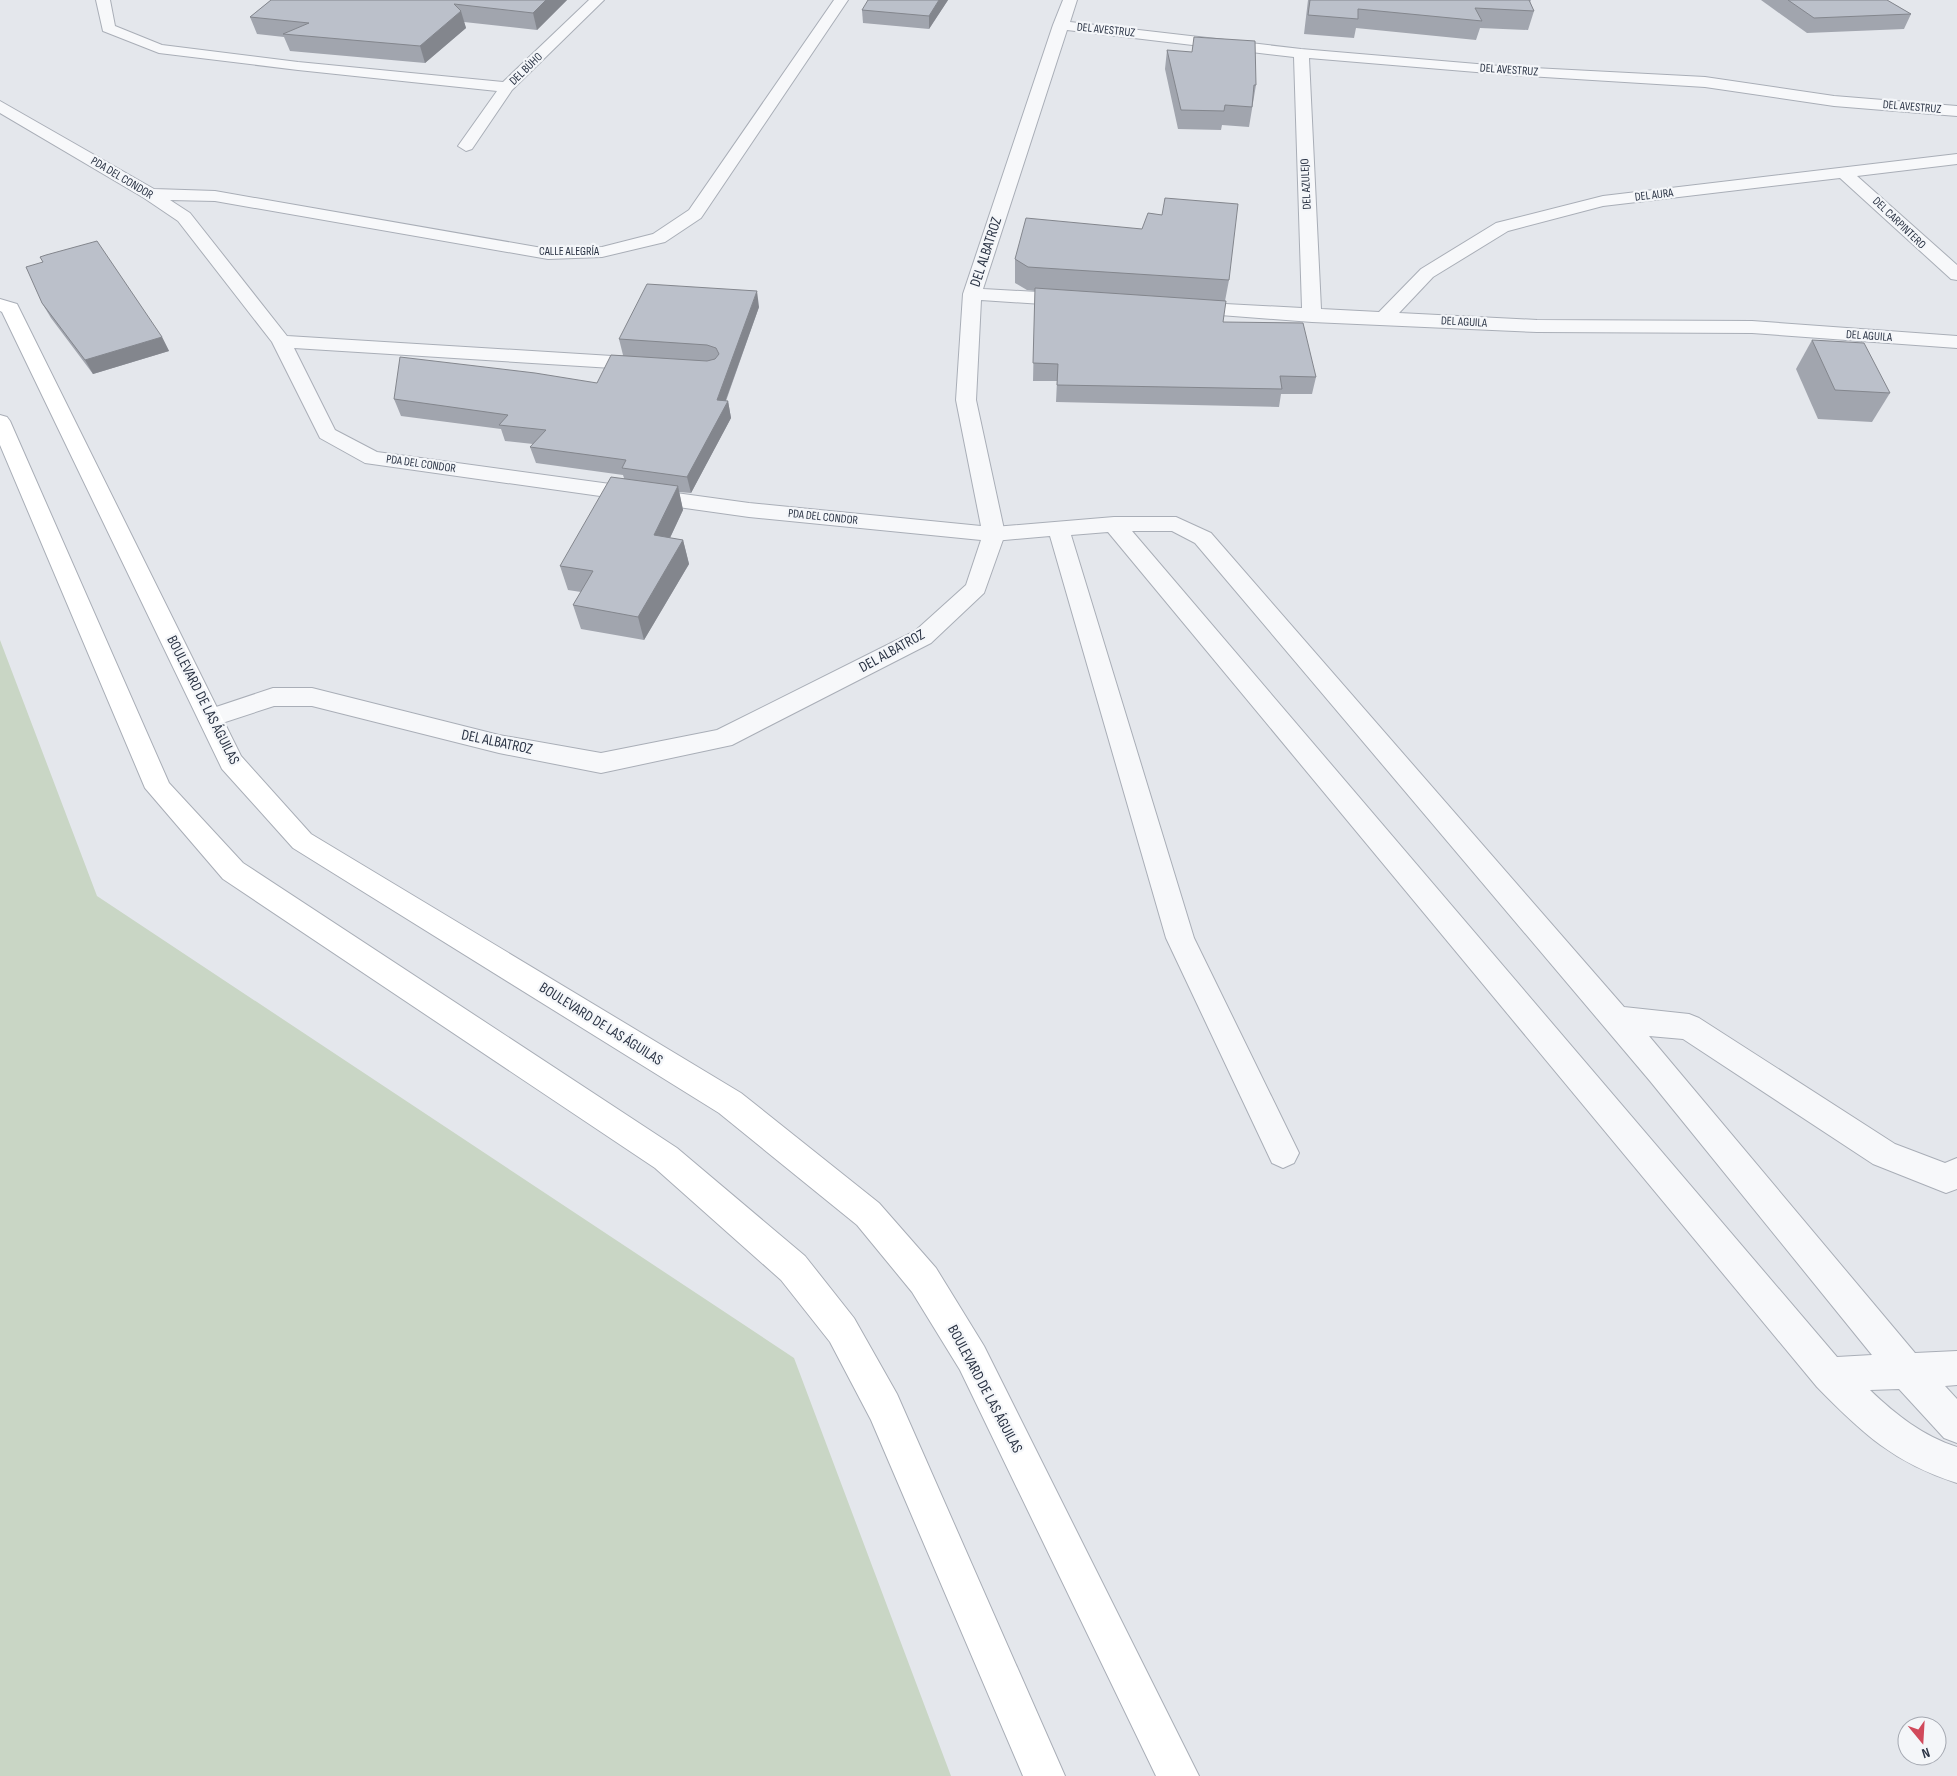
<svg xmlns="http://www.w3.org/2000/svg" width="1957" height="1776" viewBox="0 0 1957 1776" font-family="'Sofia Sans Condensed',sans-serif">
<rect width="100%" height="100%" fill="#e4e7ec"/>
<path fill="#c9d6c5" d="M 0,640 L 97,896 L 794,1358 L 951,1776 L 0,1776 Z"/>
<g fill="none" stroke-linecap="round" stroke-linejoin="round">
<defs>
<path id="service" d="M 1114,517 L 1176,517 L 1211,533 L 1624,1007 L 1689,1014 L 1699,1018 L 1895,1144 L 1945,1163 L 1957,1158 L 1957,1189 L 1946,1193 L 1873,1164 L 1683,1039 L 1649,1036 L 1915,1353 L 1957,1351 L 1957,1385 L 1945,1386 L 1957,1399 L 1957,1443 L 1944,1438 L 1899,1389 L 1870,1390 C 1896,1415 1923,1436 1957,1447 L 1957,1483 C 1894,1463 1862,1433 1817,1387 L 1108,532 L 1071,535 L 1194,938 L 1299,1153 L 1294,1163 L 1283,1168 L 1272,1163 L 1166,938 L 1050,536 L 994,541 L 986,539 L 983,534 L 986,529 L 994,527 ZM 1132,531 L 1172,531 L 1195,543 L 1650,1081 L 1872,1355 L 1837,1357 Z"/>
<g id="minor">
<path d="M 96,0 L 110,0 L 115,26 L 162,45 L 298,62 L 503,82 L 589,0 L 604,0 L 512,90 L 472,149 L 466,151 L 458,146 L 497,91 L 298,70 L 159,53 L 103,31 Z"/>
<path d="M 834,0 L 848,0 L 701,218 L 665,242 L 602,257 L 548,259 L 215,201 L 170,200 L 190,213 L 287,336 L 644,358 L 651,360 L 654,364 L 651,368 L 644,370 L 294,348 L 335,430 L 377,452 L 749,503 L 981,526 L 956,400 L 963,294 L 1053,25 L 1063,0 L 1077,0 L 1070,22 L 1301,49 L 1512,67 L 1705,77 L 1834,96 L 1957,106 L 1957,116 L 1834,106 L 1705,87 L 1512,75 L 1309,58 L 1321,309 L 1379,312 L 1421,269 L 1496,223 L 1603,196 L 1957,154 L 1957,164 L 1857,176 L 1957,265 L 1957,280 L 1951,279 L 1840,178 L 1603,206 L 1508,231 L 1433,277 L 1399,313 L 1537,320 L 1752,321 L 1957,336 L 1957,348 L 1752,333 L 1537,332 L 1312,322 L 1181,312 L 1179,308 L 1181,304 L 1188,302 L 1302,308 L 1294,57 L 1067,30 L 983,289 L 1073,294 L 1080,296 L 1082,300 L 1080,304 L 1073,306 L 981,300 L 976,400 L 1005,534 L 984,593 L 931,643 L 732,745 L 601,773 L 499,753 L 312,706 L 274,706 L 210,727 L 201,724 L 198,718 L 201,712 L 273,688 L 312,688 L 499,735 L 601,753 L 717,730 L 915,631 L 966,585 L 981,540 L 749,517 L 365,463 L 320,438 L 272,342 L 178,221 L 144,198 L 0,113 L 0,101 L 154,189 L 215,191 L 548,249 L 602,247 L 653,234 L 689,210 Z"/>
</g>
<g id="secondary">
<path d="M 0,299 L 17,304 L 19,308 L 241,756 L 311,834 L 741,1093 L 879,1203 L 936,1268 L 984,1346 L 1199,1776 L 1156,1776 L 960,1370 L 912,1292 L 857,1225 L 719,1113 L 293,848 L 222,769 L 2,312 L 0,311 Z"/>
<path d="M 0,415 L 7,417 L 10,421 L 169,783 L 243,863 L 677,1148 L 805,1256 L 854,1318 L 897,1394 L 1065,1776 L 1023,1776 L 871,1420 L 830,1342 L 781,1280 L 655,1168 L 223,879 L 145,788 L 0,445 Z"/>
</g>
</defs>
<use href="#service" stroke="#a9aeb7" stroke-width="2"/>
<use href="#minor" stroke="#a9aeb7" stroke-width="2"/>
<use href="#secondary" stroke="#a9aeb7" stroke-width="2"/>
<use href="#service" fill="#f7f8fa" fill-rule="evenodd"/>
<use href="#minor" fill="#f7f8fa" fill-rule="evenodd"/>
<use href="#secondary" fill="#fff" fill-rule="evenodd"/>
</g>
<g fill="#a1a5ae">
<path d="M 271,0 L 567,0 L 537,30 L 464,22 L 466,28 L 425,63 L 290,51 L 284,37 L 257,34 L 250,17 Z"/>
<path d="M 948,0 L 929,29 L 863,23 L 862,10 Z"/>
<path d="M 1308,0 L 1531,0 L 1530,2 L 1534,11 L 1528,30 L 1480,28 L 1476,40 L 1356,28 L 1354,38 L 1304,34 Z"/>
<path d="M 1761,0 L 1887,0 L 1911,14 L 1904,29 L 1807,33 Z"/>
<path d="M 1167,50 L 1256,85 L 1249,127 L 1222,125 L 1221,130 L 1178,129 L 1165,69 Z"/>
<path d="M 1015,259 L 1229,280 L 1225,301 L 1223,322 L 1316,377 L 1312,394 L 1281,394 L 1279,407 L 1056,402 L 1057,381 L 1033,381 L 1035,291 L 1027,290 L 1015,283 Z"/>
<path d="M 42,303 L 162,337 L 169,351 L 93,374 L 51,318 Z"/>
<path d="M 759,307 L 726,401 L 728,401 L 731,418 L 691,493 L 679,492 L 683,510 L 670,538 L 683,540 L 689,564 L 644,640 L 581,629 L 573,605 L 581,592 L 568,590 L 560,566 L 624,478 L 623,475 L 536,463 L 530,447 L 533,444 L 505,441 L 501,429 L 401,416 L 394,399 L 597,383 L 623,355 L 619,339 Z"/>
<path d="M 1812,340 L 1890,393 L 1872,422 L 1818,419 L 1796,369 Z"/>
</g>
<g fill="#83868d">
<path d="M 546,0 L 567,0 L 537,30 L 533,13 Z"/>
<path d="M 939,0 L 948,0 L 929,29 L 929,16 Z"/>
<path d="M 461,11 L 466,28 L 425,63 L 420,46 Z"/>
<path d="M 757,291 L 759,307 L 720,416 L 728,401 L 731,418 L 691,493 L 687,477 L 717,400 Z"/>
<path d="M 162,337 L 169,351 L 93,374 L 85,360 Z"/>
<path d="M 678,486 L 683,510 L 660,559 L 654,535 Z"/>
<path d="M 683,540 L 689,564 L 644,640 L 638,617 Z"/>
</g>
<g fill="#bbc0ca" stroke="#83868d">
<path d="M 271,0 L 546,0 L 533,13 L 454,4 L 461,11 L 420,46 L 283,34 L 309,23 L 250,17 Z"/>
<path d="M 868,0 L 939,0 L 929,16 L 862,10 Z"/>
<path d="M 1310,0 L 1529,0 L 1534,11 L 1475,8 L 1482,21 L 1358,9 L 1358,19 L 1308,15 Z"/>
<path d="M 1788,0 L 1887,0 L 1911,14 L 1814,18 Z"/>
<path d="M 1194,37 L 1255,41 L 1256,85 L 1254,85 L 1252,107 L 1225,105 L 1224,111 L 1181,110 L 1167,50 L 1192,52 Z"/>
<path d="M 1165,198 L 1238,204 L 1229,280 L 1028,267 L 1015,259 L 1026,218 L 1142,229 L 1148,213 L 1162,215 Z"/>
<path d="M 97,241 L 162,337 L 85,360 L 42,303 L 26,267 L 43,262 L 40,257 L 46,255 Z"/>
<path d="M 647,284 L 757,291 L 717,400 L 728,401 L 687,477 L 622,468 L 626,460 L 530,447 L 546,430 L 499,425 L 508,415 L 394,399 L 400,357 L 535,373 L 597,383 L 611,355 L 707,361 L 715,359 L 719,354 L 716,348 L 707,345 L 619,339 Z"/>
<path d="M 1035,288 L 1226,301 L 1223,322 L 1303,323 L 1316,377 L 1280,376 L 1282,389 L 1057,385 L 1058,364 L 1033,363 Z"/>
<path d="M 1812,340 L 1864,343 L 1890,393 L 1835,390 Z"/>
<path d="M 611,477 L 678,486 L 654,535 L 683,540 L 638,617 L 573,605 L 593,571 L 560,566 Z"/>
</g>
<g text-anchor="middle" dominant-baseline="central" stroke-width="4.5" stroke-linejoin="round" paint-order="stroke">
<g font-size="12" fill="#2b3445" stroke="#f4f6f9">
<text transform="translate(1106 30) rotate(6)">DEL AVESTRUZ</text>
<text transform="translate(526 69) rotate(-44)">DEL BÚHO</text>
<text transform="translate(1509 70) rotate(4)">DEL AVESTRUZ</text>
<text transform="translate(1912 107) rotate(5)">DEL AVESTRUZ</text>
<text transform="translate(122 178) rotate(31)">PDA DEL CONDOR</text>
<text transform="translate(1306 184) rotate(-93)">DEL AZULEJO</text>
<text transform="translate(1654 195) rotate(-7)">DEL AURA</text>
<text transform="translate(1899 223) rotate(44)">DEL CARPINTERO</text>
<text x="569" y="251">CALLE ALEGRÍA</text>
<text transform="translate(1464 322) rotate(3)">DEL AGUILA</text>
<text transform="translate(1869 336) rotate(4)">DEL AGUILA</text>
<text transform="translate(421 464) rotate(8)">PDA DEL CONDOR</text>
<text transform="translate(823 517) rotate(6)">PDA DEL CONDOR</text>
</g>
<g font-size="15" fill="#2b3445" stroke="#f4f6f9">
<text transform="translate(986 252) rotate(-72)">DEL ALBATROZ</text>
<text transform="translate(892 651) rotate(-29)">DEL ALBATROZ</text>
<text transform="translate(203 700) rotate(63)">BOULEVARD DE LAS ÁGUILAS</text>
<text transform="translate(497 742) rotate(12)">DEL ALBATROZ</text>
<text transform="translate(601 1024) rotate(32)">BOULEVARD DE LAS ÁGUILAS</text>
<text transform="translate(985 1389) rotate(62)">BOULEVARD DE LAS ÁGUILAS</text>
</g>
</g>
<g transform="translate(1922 1741) rotate(162)"><circle r="24" fill="#f4f6f9" stroke="#a4a8b1"/>
<path d="M0-4L9 19L0 12L-9 19Z" fill="#d1495b"/>
<text y="-8" font-size="14" font-weight="bold" text-anchor="middle" fill="#2b3445">N</text>
</g>
</svg>
